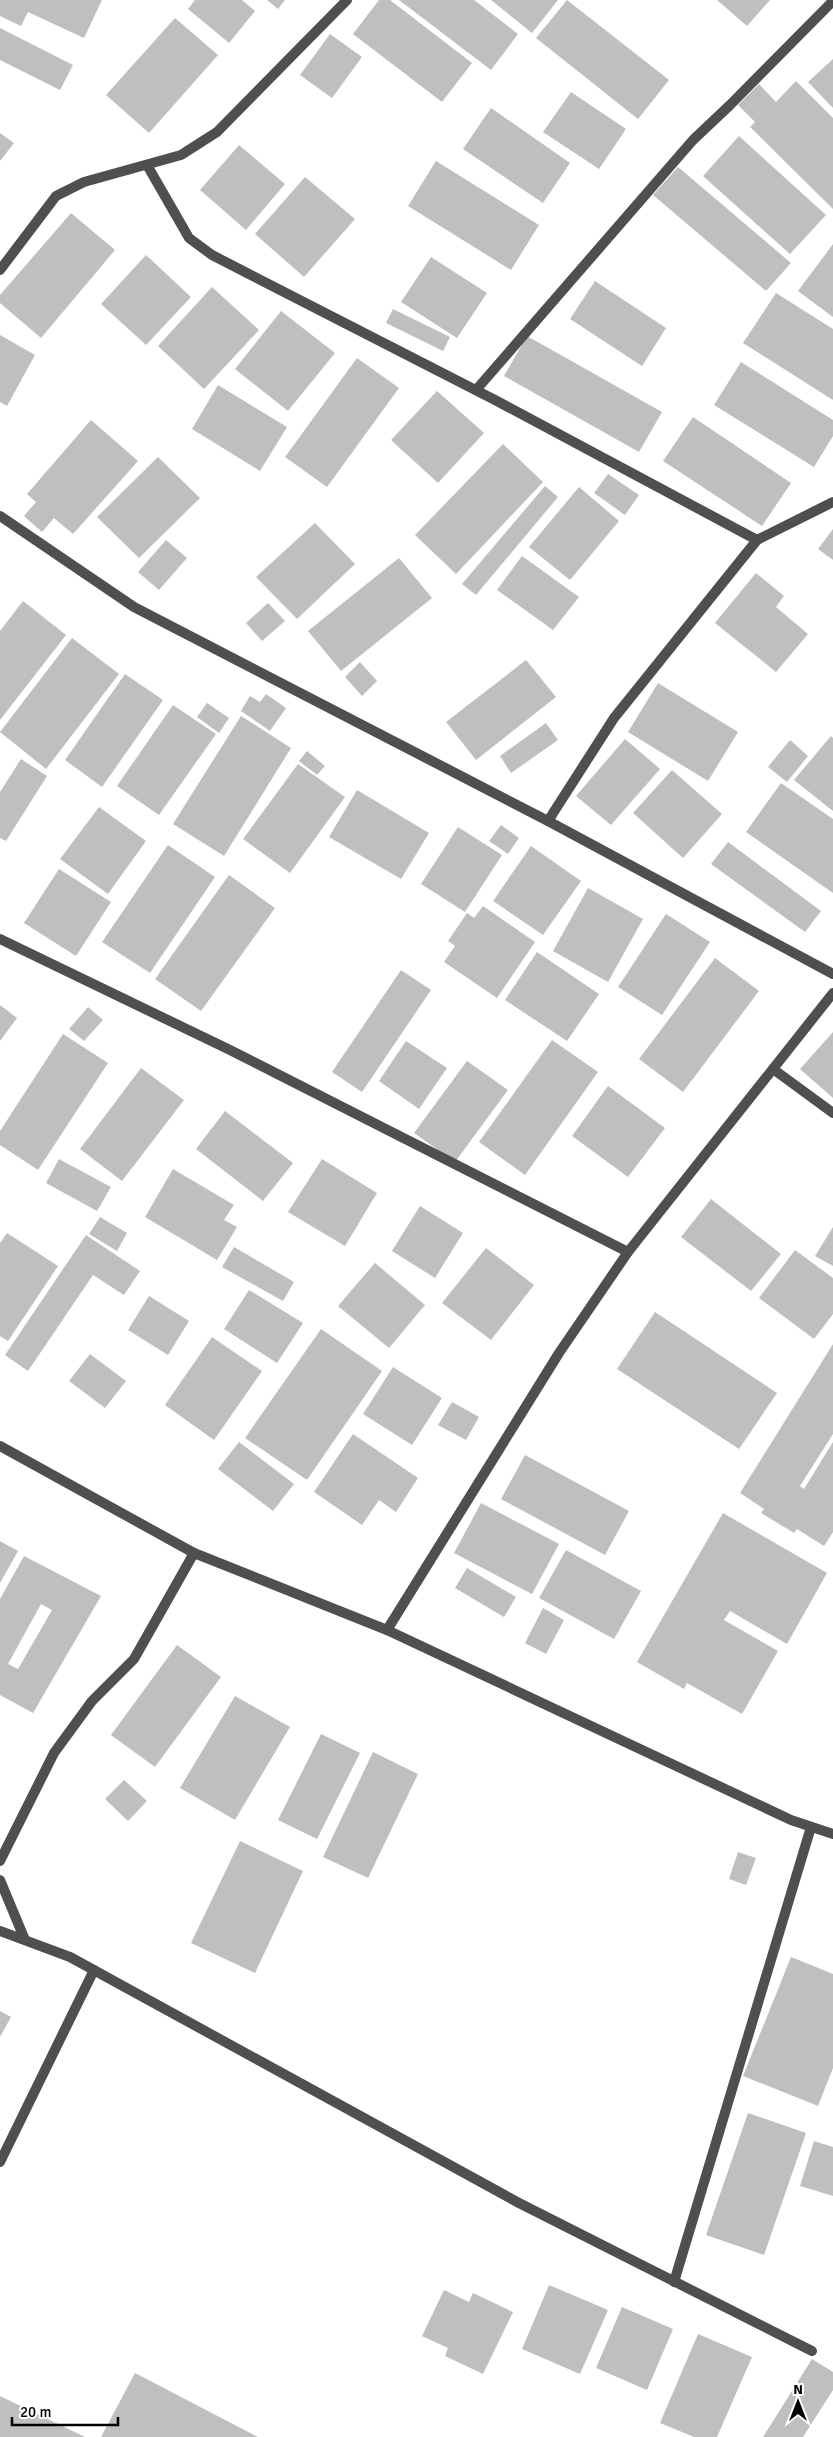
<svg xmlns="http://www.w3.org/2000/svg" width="833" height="2437" viewBox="0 0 833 2437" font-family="Signika,sans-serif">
<rect width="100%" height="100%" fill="#fff"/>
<g fill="#bfbfbf" fill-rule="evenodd">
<path d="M 0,0 L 102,0 L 84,38 L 28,12 L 21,26 L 0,16 Z"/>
<path d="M 195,0 L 242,0 L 255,11 L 229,43 L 188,9 Z"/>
<path d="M 267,0 L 285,0 L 278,9 Z"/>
<path d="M 379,0 L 390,0 L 472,63 L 442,102 L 353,34 Z"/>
<path d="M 399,0 L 474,0 L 518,34 L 491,70 Z"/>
<path d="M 491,0 L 558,0 L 532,33 Z"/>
<path d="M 567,0 L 669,80 L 638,119 L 536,38 Z"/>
<path d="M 717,0 L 770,0 L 747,26 Z"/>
<path d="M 175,18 L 218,55 L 149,133 L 106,95 Z"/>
<path d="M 0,28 L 73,65 L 60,90 L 0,60 Z"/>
<path d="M 330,34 L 362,57 L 332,98 L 300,75 Z"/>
<path d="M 833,59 L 833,108 L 808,82 Z"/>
<path d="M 796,81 L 833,118 L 833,209 L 750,127 L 755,122 L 738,105 L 759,84 L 776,102 Z"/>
<path d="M 571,92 L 626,129 L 599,169 L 543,132 Z"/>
<path d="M 491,108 L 570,163 L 543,203 L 463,149 Z"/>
<path d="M 0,133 L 14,143 L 0,161 Z"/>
<path d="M 739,136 L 826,215 L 790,254 L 703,176 Z"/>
<path d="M 239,145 L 285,184 L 246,230 L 200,190 Z"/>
<path d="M 436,161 L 539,225 L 511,270 L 408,206 Z"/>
<path d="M 678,167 L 791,263 L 766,291 L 653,195 Z"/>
<path d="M 305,177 L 355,219 L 304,277 L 255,234 Z"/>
<path d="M 71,213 L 115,250 L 41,338 L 0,303 L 0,295 Z"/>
<path d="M 833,244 L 833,317 L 798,291 Z"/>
<path d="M 146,255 L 191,297 L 146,345 L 101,304 Z"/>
<path d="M 431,257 L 487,293 L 457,338 L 401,302 Z"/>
<path d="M 595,281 L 666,328 L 642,366 L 570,319 Z"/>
<path d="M 212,287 L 259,330 L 204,389 L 158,346 Z"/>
<path d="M 776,293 L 833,329 L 833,400 L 743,343 Z"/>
<path d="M 393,309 L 450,337 L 443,351 L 386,323 Z"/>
<path d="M 281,311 L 335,353 L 288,411 L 235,369 Z"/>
<path d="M 0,335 L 35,355 L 7,406 L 0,402 Z"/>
<path d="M 527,336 L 662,412 L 639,452 L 504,376 Z"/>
<path d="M 357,358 L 399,388 L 327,487 L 285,457 Z"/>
<path d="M 741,362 L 833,420 L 833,436 L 814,467 L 714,405 Z"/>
<path d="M 218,385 L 287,427 L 260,471 L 192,429 Z"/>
<path d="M 437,391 L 484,433 L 438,483 L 391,440 Z"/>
<path d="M 693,417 L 791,483 L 762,526 L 663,461 Z"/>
<path d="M 91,420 L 138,461 L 73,534 L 54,518 L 42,532 L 24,516 L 36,502 L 27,494 Z"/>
<path d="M 503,444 L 543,482 L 456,574 L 415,535 Z"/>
<path d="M 158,457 L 200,498 L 139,558 L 97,517 Z"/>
<path d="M 608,474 L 639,495 L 625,515 L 594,493 Z"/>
<path d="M 545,486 L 558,497 L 476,595 L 462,584 Z"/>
<path d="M 579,487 L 619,521 L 570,580 L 529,547 Z"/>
<path d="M 315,523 L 355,564 L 297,619 L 256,577 Z"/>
<path d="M 833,529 L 833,560 L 818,549 Z"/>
<path d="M 166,540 L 187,558 L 159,590 L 138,572 Z"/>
<path d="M 522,556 L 579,597 L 553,630 L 497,590 Z"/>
<path d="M 399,558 L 432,598 L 341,671 L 308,631 Z"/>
<path d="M 756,573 L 784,596 L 776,607 L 808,634 L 776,672 L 715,623 Z"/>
<path d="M 23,601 L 66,635 L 0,720 L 0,631 Z"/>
<path d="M 268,603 L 285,621 L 262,641 L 246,623 Z"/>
<path d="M 72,638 L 119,674 L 46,769 L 0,732 Z"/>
<path d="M 526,660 L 556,697 L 476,760 L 446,722 Z"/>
<path d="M 360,662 L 377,681 L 362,696 L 345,677 Z"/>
<path d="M 125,674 L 163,700 L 102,787 L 65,760 Z"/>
<path d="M 658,683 L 738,732 L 708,781 L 628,732 Z"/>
<path d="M 266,694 L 286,708 L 270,731 L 241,711 L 250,696 L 260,702 Z"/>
<path d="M 207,703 L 229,718 L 219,733 L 197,717 Z"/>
<path d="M 173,705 L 216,734 L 159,815 L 117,786 Z"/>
<path d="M 241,716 L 291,748 L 224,856 L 173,824 Z"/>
<path d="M 546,723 L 558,740 L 511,773 L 500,756 Z"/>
<path d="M 831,736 L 833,738 L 833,811 L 794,780 Z"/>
<path d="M 625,739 L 660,769 L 611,825 L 576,796 Z"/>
<path d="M 790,740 L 808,756 L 787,782 L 768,767 Z"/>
<path d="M 307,751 L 325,766 L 317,775 L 299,761 Z"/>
<path d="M 21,759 L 47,776 L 6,841 L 0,838 L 0,792 Z"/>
<path d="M 298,764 L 345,797 L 290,873 L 243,839 Z"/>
<path d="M 672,770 L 722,814 L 683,858 L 633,813 Z"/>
<path d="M 781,783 L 833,819 L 833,893 L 746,832 Z"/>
<path d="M 357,790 L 429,833 L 401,879 L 329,837 Z"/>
<path d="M 99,807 L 146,841 L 108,894 L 60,859 Z"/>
<path d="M 501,825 L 519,838 L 508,854 L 489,841 Z"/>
<path d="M 458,827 L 502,855 L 465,912 L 421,884 Z"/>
<path d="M 728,842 L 821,911 L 805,932 L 711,864 Z"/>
<path d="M 168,845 L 215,877 L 150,973 L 102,942 Z"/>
<path d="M 531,846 L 581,881 L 543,935 L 493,901 Z"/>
<path d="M 59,869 L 111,902 L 76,956 L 24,923 Z"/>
<path d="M 229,875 L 275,908 L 201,1011 L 155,979 Z"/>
<path d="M 588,888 L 643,919 L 608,982 L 553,951 Z"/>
<path d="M 483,906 L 535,942 L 497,998 L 444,962 L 455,946 L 448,941 L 467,913 L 474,918 Z"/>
<path d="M 666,914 L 710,942 L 662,1015 L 618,987 Z"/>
<path d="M 537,952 L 599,994 L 567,1041 L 505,1000 Z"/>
<path d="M 715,958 L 759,991 L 683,1092 L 639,1059 Z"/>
<path d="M 401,970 L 431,990 L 362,1092 L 332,1072 Z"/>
<path d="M 0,1005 L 17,1018 L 0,1041 Z"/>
<path d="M 88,1007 L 103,1020 L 84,1041 L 69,1029 Z"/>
<path d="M 833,1032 L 833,1098 L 800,1069 Z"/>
<path d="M 63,1034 L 108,1063 L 38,1170 L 0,1145 L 0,1131 Z"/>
<path d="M 552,1040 L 598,1072 L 525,1175 L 479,1142 Z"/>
<path d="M 406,1041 L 447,1068 L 419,1109 L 379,1081 Z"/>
<path d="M 467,1061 L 508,1090 L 455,1162 L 414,1133 Z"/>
<path d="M 141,1068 L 184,1100 L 122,1181 L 80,1149 Z"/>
<path d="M 608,1086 L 665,1128 L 628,1177 L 572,1136 Z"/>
<path d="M 225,1111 L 293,1163 L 263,1201 L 196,1149 Z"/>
<path d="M 59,1159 L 111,1187 L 97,1211 L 46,1183 Z"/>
<path d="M 322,1159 L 377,1193 L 345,1246 L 288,1212 Z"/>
<path d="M 173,1169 L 234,1205 L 224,1220 L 237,1227 L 217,1260 L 145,1217 Z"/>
<path d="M 711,1199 L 781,1254 L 751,1291 L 681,1237 Z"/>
<path d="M 420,1206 L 463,1233 L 435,1278 L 392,1251 Z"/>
<path d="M 100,1217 L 127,1233 L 117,1251 L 89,1234 Z"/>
<path d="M 833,1227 L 833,1266 L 815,1256 Z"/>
<path d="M 7,1233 L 58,1266 L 8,1341 L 0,1336 L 0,1243 Z"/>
<path d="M 86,1235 L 140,1271 L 124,1295 L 93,1275 L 28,1371 L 5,1355 Z"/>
<path d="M 234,1247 L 294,1282 L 283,1301 L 222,1267 Z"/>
<path d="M 486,1248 L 534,1285 L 491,1340 L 442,1303 Z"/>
<path d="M 795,1250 L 833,1278 L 833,1314 L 814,1339 L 759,1298 Z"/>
<path d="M 375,1263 L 425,1305 L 389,1348 L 338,1306 Z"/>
<path d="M 249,1290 L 303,1323 L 277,1363 L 224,1329 Z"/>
<path d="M 149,1296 L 189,1321 L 168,1355 L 128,1330 Z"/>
<path d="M 655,1312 L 777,1393 L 739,1449 L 617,1369 Z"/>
<path d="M 321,1329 L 382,1371 L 307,1480 L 245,1438 Z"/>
<path d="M 212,1337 L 262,1371 L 214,1440 L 165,1405 Z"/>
<path d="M 833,1344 L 833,1434 L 800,1486 L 804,1489 L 833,1442 L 833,1532 L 824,1546 L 797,1529 L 794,1533 L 761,1513 L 764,1509 L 740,1493 Z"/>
<path d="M 90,1354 L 126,1381 L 105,1408 L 69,1381 Z"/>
<path d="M 393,1367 L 442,1398 L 412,1445 L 363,1414 Z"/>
<path d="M 452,1402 L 479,1417 L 466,1440 L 438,1425 Z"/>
<path d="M 353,1434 L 418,1478 L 396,1512 L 379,1500 L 362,1525 L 314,1492 Z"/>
<path d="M 239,1442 L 294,1484 L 273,1511 L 218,1469 Z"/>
<path d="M 525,1455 L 629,1511 L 605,1555 L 501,1499 Z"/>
<path d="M 481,1503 L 559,1544 L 532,1594 L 454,1553 Z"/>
<path d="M 723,1513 L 827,1573 L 787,1644 L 730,1611 L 724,1620 L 778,1651 L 742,1714 L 687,1683 L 684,1689 L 637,1662 Z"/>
<path d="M 0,1541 L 18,1551 L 0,1583 Z"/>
<path d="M 566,1550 L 641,1591 L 614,1639 L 539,1598 Z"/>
<path d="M 24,1556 L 101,1596 L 33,1713 L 0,1695 L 0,1599 ZM 41,1604 L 52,1610 L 18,1669 L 8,1664 Z"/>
<path d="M 467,1568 L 516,1597 L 504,1617 L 455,1588 Z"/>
<path d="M 543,1608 L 564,1620 L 546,1654 L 525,1643 Z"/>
<path d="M 177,1645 L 221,1677 L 155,1767 L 111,1735 Z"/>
<path d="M 235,1696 L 290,1727 L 235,1820 L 180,1788 Z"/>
<path d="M 321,1734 L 360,1753 L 317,1839 L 278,1820 Z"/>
<path d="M 373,1752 L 418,1774 L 368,1878 L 323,1857 Z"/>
<path d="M 124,1780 L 147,1801 L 128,1821 L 105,1799 Z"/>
<path d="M 240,1841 L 303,1871 L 255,1973 L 191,1943 Z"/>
<path d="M 738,1852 L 756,1858 L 746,1885 L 729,1879 Z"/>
<path d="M 791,1957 L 833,1974 L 833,2068 L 818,2106 L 743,2076 Z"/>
<path d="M 0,2011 L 11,2017 L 0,2037 Z"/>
<path d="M 748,2113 L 806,2133 L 764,2255 L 706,2235 Z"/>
<path d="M 814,2141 L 833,2147 L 833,2196 L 800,2186 Z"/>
<path d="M 549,2285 L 608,2310 L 580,2374 L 522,2349 Z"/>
<path d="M 444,2290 L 469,2302 L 473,2293 L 513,2312 L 483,2374 L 445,2356 L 448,2348 L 422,2336 Z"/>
<path d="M 622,2307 L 673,2329 L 647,2390 L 596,2368 Z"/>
<path d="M 698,2334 L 752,2357 L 717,2437 L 694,2437 L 660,2423 Z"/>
<path d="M 812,2359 L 833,2372 L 833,2390 L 803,2437 L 763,2437 Z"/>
<path d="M 135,2373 L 258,2437 L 101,2437 Z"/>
<path d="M 0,2396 L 85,2437 L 0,2437 Z"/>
</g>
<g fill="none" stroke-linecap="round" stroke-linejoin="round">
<g stroke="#4f4f4f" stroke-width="10">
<path d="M 147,165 L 189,238 L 212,255 L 495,400 L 757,540"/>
<path d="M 0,270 L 56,196 L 84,182 L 181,155 L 217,132 L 347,0"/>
<path d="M 476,390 L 693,140 L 730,105 L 833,1"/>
<path d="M 0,516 L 134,607 L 548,821 L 833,974"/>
<path d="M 548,821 L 614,718 L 757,540 L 833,502"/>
<path d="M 0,939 L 230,1050 L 628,1252"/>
<path d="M 773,1069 L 833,1113"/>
<path d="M 387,1630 L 559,1353 L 628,1252 L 833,993"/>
<path d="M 0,1861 L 54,1753 L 92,1701 L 134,1659 L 194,1553"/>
<path d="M 0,1880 L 25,1940"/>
<path d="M 0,1931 L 70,1957 L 519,2203 L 812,2351"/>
<path d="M 0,2162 L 94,1970"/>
<path d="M 674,2282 L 811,1827"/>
</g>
<path stroke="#4f4f4f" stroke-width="10" d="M 0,1446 L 194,1553 L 387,1630 L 791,1820 L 833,1834"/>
</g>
<g transform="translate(798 2402)" stroke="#ffffff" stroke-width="4" paint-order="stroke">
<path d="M0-4L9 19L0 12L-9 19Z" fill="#000000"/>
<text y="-8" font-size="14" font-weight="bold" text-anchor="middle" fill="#000000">N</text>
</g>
<path d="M12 2417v8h106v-8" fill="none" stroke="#000000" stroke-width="2.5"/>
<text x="20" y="2417" font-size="15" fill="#000000" stroke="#ffffff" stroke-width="4" paint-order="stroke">20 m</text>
</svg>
